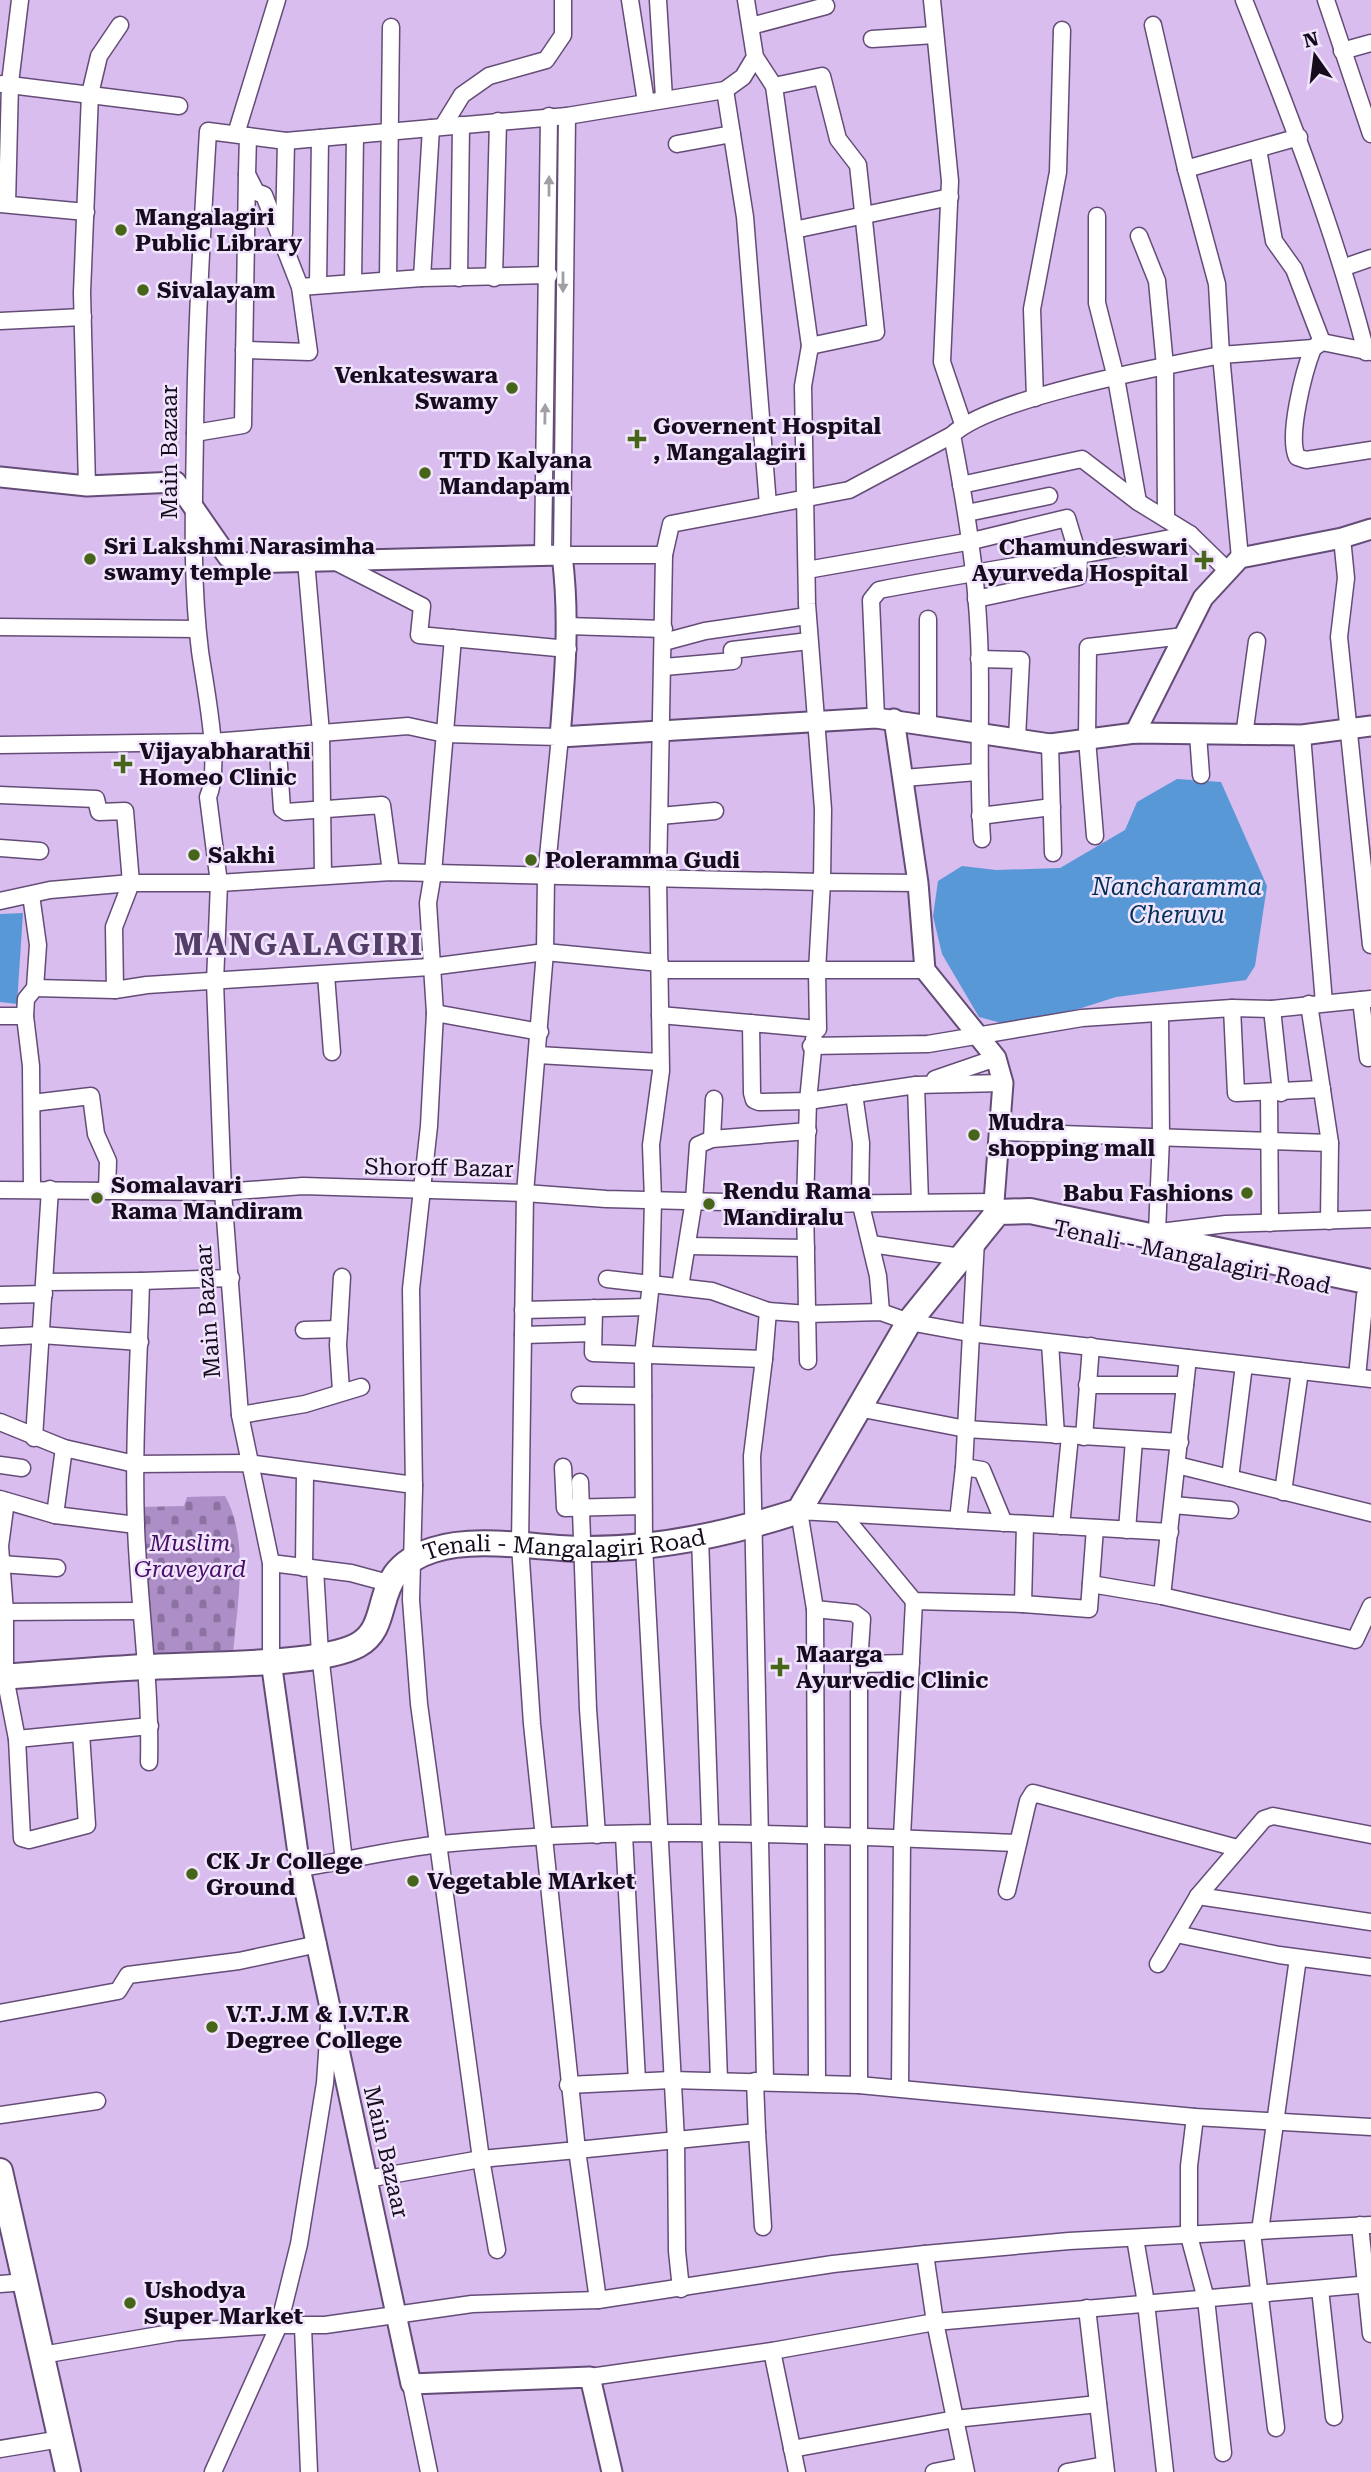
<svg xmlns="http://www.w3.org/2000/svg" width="1371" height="2472" viewBox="0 0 1371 2472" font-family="'Roboto Serif',serif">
<defs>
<pattern id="cemetery-stones" width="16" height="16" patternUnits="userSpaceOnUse" patternTransform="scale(1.75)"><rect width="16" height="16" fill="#ad8ec7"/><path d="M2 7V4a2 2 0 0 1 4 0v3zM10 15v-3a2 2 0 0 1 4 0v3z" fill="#8c72a1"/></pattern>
</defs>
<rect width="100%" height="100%" fill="#d8bdee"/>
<path fill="url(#cemetery-stones)" d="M 225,1496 C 250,1540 237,1606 233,1654 L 147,1659 L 139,1507 L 184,1506 L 187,1497 Z"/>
<g fill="#5998d6">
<path d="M 1177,779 L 1221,782 L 1267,886 L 1255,966 L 1246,980 L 1116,997 L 1069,1012 L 1005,1024 L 979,1017 L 942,954 L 933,916 L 938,881 L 962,866 L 996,870 L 1060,868 L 1125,830 L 1137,802 Z"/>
<path d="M 23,913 L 17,1004 L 0,1002 L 0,914 Z"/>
</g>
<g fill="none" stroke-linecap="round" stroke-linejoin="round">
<defs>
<g id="minor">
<path d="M 630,0 L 646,102"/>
<path d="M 658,0 L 664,98"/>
<path d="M 932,0 L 950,181 L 942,362 L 963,424"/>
<path d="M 1244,0 C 1290,116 1335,231 1366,352"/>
<path d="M 1326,0 L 1371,134"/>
<path d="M 1153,25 L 1186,169 L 1217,284 L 1221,355 L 1313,348 L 1322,342 L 1371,352"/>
<path d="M 751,26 L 826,6"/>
<path d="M 872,39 L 935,35"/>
<path d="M 1342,51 L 1371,43"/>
<path d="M 2,84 L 179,106"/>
<path d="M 774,86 L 822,76 L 838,139 L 858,165 L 876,332 L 810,346"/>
<path d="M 725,90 L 745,217 L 768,505"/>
<path d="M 567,116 L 562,555 L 664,555 L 671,524 L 849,490 L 952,435 C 990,398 1164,366 1221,355 L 1240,558"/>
<path d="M 443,126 L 462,95 L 489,76 L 546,60 L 563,35 L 563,0"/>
<path d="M 236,134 L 277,0"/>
<path d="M 677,144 L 732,134"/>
<path d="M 1258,149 L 1274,241 L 1294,269 L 1322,342"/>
<path d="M 1186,169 L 1299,137"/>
<path d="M 0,204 L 86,212"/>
<path d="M 7,204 L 10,83 L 20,0"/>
<path d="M 1097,216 L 1097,303 L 1116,378 L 1138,502"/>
<path d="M 794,230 L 950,197"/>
<path d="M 284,233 L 286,141"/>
<path d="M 1139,236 L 1157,281 L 1165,366 L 1166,519"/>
<path d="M 1345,267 L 1371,258"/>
<path d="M 422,278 L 431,128"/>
<path d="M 459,278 L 461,125"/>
<path d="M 494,278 L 498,121"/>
<path d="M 388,280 L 391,27"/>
<path d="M 353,282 L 355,135"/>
<path d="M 318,285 L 320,138"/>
<path d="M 300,287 L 422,278 L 549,275"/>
<path d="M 0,321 L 83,317"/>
<path d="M 1313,348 C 1304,371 1287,436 1297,457 L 1306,460 L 1371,450"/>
<path d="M 244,350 L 309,352 L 300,287 L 264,195 L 256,192 L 247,174 L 248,136"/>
<path d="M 1035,398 L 1032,309 L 1058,172 L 1062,30"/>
<path d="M 195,433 L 243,425 L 247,174"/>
<path d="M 952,435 C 965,502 976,568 979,636 C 982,704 977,771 982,839"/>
<path d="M 961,485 L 1082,459 L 1138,502 L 1190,534 L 1228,571"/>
<path d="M 87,486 L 82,293 L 90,94 L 99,56 L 120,25"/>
<path d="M 967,513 L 1049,496"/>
<path d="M 1342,538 L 1346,578 L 1339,637 L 1371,945"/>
<path d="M 543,555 L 549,116"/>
<path d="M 664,555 L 658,878 L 661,1071 L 651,1145 L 653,1200 L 651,1283 L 643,1355 L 644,1546 L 676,2140 L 677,2251 L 681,2289"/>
<path d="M 306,561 L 321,733 L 323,876"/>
<path d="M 334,561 L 422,606 L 419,635 L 568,649"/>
<path d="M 807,570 L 972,541 L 1067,518 L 1079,558 L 1078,577 L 976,599"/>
<path d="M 567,626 L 664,629"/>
<path d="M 0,627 L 197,629"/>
<path d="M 453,638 L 433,873 L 428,903 L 435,1013 L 429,1126 L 411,1289 L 414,1489 L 411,1600 L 419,1704 L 481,2159 L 497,2250"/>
<path d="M 664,642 L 705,631 L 807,616"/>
<path d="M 979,659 L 1021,660 L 1017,738"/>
<path d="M 664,667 L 733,661 L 732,650 L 809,641"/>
<path d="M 876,718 L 871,600 L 879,590 C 983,570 1087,556 1190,534"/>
<path d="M 928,724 L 928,619"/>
<path d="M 1198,735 L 1201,775"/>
<path d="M 1302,735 L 1324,1003"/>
<path d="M 1244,736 L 1257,641"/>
<path d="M 277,737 L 282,809 L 286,812 L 382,805 L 391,872"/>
<path d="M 1050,744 L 1053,853"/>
<path d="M 0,745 L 212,742 L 408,726 L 445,734 L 560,737 L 546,876 L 545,952 L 525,1193 L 520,1545 L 532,1724 L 577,2150 L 481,2159 L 367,2179"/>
<path d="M 904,778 L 977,772"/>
<path d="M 0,795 L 96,799 L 99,812 L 125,811 L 131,883 L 114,927 L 115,990"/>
<path d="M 660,816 L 715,811"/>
<path d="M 980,816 L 1052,807"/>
<path d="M 1095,836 L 1087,739 L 1088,647 L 1184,636"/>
<path d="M 0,848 L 40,851"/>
<path d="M 31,895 L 38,945 L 35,988 L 26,999 L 25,1016 L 31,1066 L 32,1188"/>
<path d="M 0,901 L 50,890 L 131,883 L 219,883 L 391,872 L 822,882 L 823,809 L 807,604 L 803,386 L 810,346 L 774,86 L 755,57"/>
<path d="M 660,970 L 925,970"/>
<path d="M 326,975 L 332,1052"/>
<path d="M 35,988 L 115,990 L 147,985 L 430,967 L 545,952 L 660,963"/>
<path d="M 1361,1000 L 1368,1058"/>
<path d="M 1309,1004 L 1330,1143 L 1329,1221"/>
<path d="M 1232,1008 L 1236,1093 L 1322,1089"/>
<path d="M 1272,1009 L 1281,1093"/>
<path d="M 435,1013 L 540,1032"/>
<path d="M 660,1015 L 818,1029 L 817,971 L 822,882 L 918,883"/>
<path d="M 0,1016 L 25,1016"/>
<path d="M 751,1023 L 752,1093 L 754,1100 L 759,1102 L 808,1101 L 916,1085 L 1003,1083"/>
<path d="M 811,1046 L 928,1044 L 1082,1018 L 1232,1008 L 1272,1009 L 1371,999"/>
<path d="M 538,1055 L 660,1062"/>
<path d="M 935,1079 L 996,1058"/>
<path d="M 916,1085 L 920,1202"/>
<path d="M 1269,1093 L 1270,1223"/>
<path d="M 854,1094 L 861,1143 L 860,1201 L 878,1276 L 881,1312"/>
<path d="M 32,1103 L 91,1096 L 96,1134 L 108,1161 L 107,1190"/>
<path d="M 1000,1132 L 1330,1143"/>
<path d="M 712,1139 L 714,1099"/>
<path d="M 0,1190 L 223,1192 L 303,1186 L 525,1193 L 606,1199 L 805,1204 L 993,1202"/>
<path d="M 1157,1232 L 1161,1138 L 1160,1015"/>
<path d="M 1160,1232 L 1226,1224 L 1371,1219"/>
<path d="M 871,1244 L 961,1257"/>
<path d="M 688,1246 L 806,1248"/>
<path d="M 607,1279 L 712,1291 L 768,1311"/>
<path d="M 141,1281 L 231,1278"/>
<path d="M 45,1282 L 141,1281 C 139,1363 133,1445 136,1527 C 139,1606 151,1684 149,1762"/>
<path d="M 680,1287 L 694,1200 L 698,1145 L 712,1139 L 808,1131"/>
<path d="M 0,1295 L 44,1294"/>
<path d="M 594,1308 L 593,1353 L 764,1359 L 768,1311 L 808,1314 L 881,1312 L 909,1322 L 969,1333 L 1371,1379"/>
<path d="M 523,1310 L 648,1307"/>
<path d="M 304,1330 L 339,1329"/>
<path d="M 523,1335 L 593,1333"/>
<path d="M 0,1337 L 41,1335 L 140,1342"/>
<path d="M 1050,1343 L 1056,1435"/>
<path d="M 764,1359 L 752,1456 L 765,2081"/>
<path d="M 808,1361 L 805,1204 L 808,1101 L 814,1039"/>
<path d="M 1357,1377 L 1365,1295"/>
<path d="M 1087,1385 L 1185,1385"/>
<path d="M 341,1391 L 338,1345 L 342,1277"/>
<path d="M 580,1395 L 643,1396"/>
<path d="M 858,1408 L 966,1429 L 1180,1442"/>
<path d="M 240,1415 L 305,1404 L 361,1387"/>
<path d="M 0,1422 L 64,1448 L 135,1464 L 248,1463 L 414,1485"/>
<path d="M 1084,1437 L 1091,1346"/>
<path d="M 34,1438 L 50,1189"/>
<path d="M 0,1465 L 22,1468"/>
<path d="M 1177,1465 L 1371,1513"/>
<path d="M 563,1467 L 565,1508 L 643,1506"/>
<path d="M 964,1467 L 982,1470 L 1004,1523"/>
<path d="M 1230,1478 L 1244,1365"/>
<path d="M 580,1482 L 588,1709 L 597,1835"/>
<path d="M 1283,1492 L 1300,1371"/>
<path d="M 0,1499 L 55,1515 L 136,1525"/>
<path d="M 6,1501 L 0,1546 L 5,1612 L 5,1677 L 17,1739 L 22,1838 L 29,1840 L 87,1825 L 81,1733"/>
<path d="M 1173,1505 L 1230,1510"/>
<path d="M 842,1514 L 914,1601 L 1023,1604 L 1089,1609 L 1095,1528"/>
<path d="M 55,1515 L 64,1448"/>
<path d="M 958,1520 L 964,1467 L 976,1240"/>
<path d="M 1061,1526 L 1070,1436"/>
<path d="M 1127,1530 L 1134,1440"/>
<path d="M 700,1537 L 719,2080"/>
<path d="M 271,1563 L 351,1573 L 388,1583"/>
<path d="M 1,1564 L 57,1568"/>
<path d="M 304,1568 L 305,1472"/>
<path d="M 315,1569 L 320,1654 L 344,1861"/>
<path d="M 1091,1584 L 1162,1596 L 1355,1640 L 1371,1606"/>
<path d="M 1162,1596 L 1188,1358"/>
<path d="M 1023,1604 L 1025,1524"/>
<path d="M 815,1609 L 854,1613 L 862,1619 L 859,1664 L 859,2085"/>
<path d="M 0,1612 L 140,1611"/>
<path d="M 271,1661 L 271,1563 L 240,1415 L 223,1192 L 215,982 L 219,883 L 208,797 C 222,766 205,687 200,651 C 191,579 194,505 195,433 C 196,332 202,232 208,131 L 286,141 L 567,116 L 725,90 L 743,77 L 755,57 L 746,0"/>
<path d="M 859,1664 L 911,1663"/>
<path d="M 17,1739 L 150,1726"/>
<path d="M 624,1835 L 637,2081"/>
<path d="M 300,1868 C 346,1861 394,1849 441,1844 C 633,1825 826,1835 1018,1843"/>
<path d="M 1007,1891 L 1028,1801 L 1033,1793 L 1237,1848"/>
<path d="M 1198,1896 L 1371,1922"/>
<path d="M 1176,1934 L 1279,1955 L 1371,1967"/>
<path d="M 1158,1964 L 1198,1896 L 1264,1819 L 1273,1816 L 1371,1835"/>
<path d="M 0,2013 L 118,1991 L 128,1975 L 239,1961 L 318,1944"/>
<path d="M 817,2083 L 815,1609 L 799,1511 L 1170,1532"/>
<path d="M 568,2085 L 671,2080 L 859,2085 L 1195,2117 L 1371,2127"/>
<path d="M 900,2087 L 902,1837 L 914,1601"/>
<path d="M 0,2115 L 97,2101"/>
<path d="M 1195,2117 L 1189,2166 L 1189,2236 L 1206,2299 L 1223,2453"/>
<path d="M 757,2132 L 763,2227"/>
<path d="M 1360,2225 L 1371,2334"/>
<path d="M 1260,2231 L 1298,1958"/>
<path d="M 1252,2232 L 1276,2428"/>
<path d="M 1135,2238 L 1146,2303 L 1165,2472"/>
<path d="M 925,2254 L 935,2322 L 966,2472"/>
<path d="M 0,2284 L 13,2283"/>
<path d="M 1320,2289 L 1334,2417"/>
<path d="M 598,2300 L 577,2150 L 757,2132 L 755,2081"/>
<path d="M 1087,2308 L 1106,2472"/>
<path d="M 303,2327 L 309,2472"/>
<path d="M 772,2351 L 797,2472"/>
<path d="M 42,2355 L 177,2332 L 279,2325 L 325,2325 L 472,2304 L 598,2300 L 833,2264 L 925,2254 L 1069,2241 L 1371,2225"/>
<path d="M 590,2377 L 772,2351 L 935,2322 L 1371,2284"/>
<path d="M 411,2384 L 429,2472"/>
<path d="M 0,2449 L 61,2439"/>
<path d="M 792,2449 L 955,2419 L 1098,2404"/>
<path d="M 213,2472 L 279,2325 L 299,2244 L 325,2083 L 329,2024"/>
<path d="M 934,2472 L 964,2466"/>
<path d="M 1067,2472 L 1105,2465"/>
</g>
<g id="tertiary">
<path d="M 0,477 L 87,486 L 176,482 L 228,557 L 240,563 L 562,555 C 570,617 565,675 560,737 L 876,718 L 1050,744 L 1135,733 L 1302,735 L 1371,726"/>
<path d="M 894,719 L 918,883 L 925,970 L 996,1058 L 1003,1083 L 993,1215"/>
<path d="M 1135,733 L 1203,598 L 1240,558 L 1342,538 L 1371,529"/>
<path d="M 271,1661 L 300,1868 L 411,2384 L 590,2377 L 612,2472"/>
</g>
<g id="primary">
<path id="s1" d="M 0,1677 C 49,1674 99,1669 148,1667 C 197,1664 320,1666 358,1645 C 396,1624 366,1571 433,1550 C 475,1536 536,1548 581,1549 C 655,1550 729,1534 799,1511 L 909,1322 L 998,1212 L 1030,1211 L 1371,1282"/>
<path d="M 0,2171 L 68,2472"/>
</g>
</defs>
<use href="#minor" stroke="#644c77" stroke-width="19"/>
<use href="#tertiary" stroke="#644c77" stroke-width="23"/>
<use href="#primary" stroke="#644c77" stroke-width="28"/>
<use href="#minor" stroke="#fff" stroke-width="16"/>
<use href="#tertiary" stroke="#fff" stroke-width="19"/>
<use href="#primary" stroke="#fff" stroke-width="24"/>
</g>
<defs><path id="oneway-solid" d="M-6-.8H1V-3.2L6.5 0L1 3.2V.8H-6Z" transform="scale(1.75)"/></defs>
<g fill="#a29ea5">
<use href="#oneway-solid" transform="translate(549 186) rotate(-90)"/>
<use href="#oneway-solid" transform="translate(563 282) rotate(90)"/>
<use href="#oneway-solid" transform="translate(545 414) rotate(-89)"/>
</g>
<g fill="#466519" stroke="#f1e4fd" stroke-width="2.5">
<circle cx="121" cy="230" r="7"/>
<circle cx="143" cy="290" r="7"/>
<circle cx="512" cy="388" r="7"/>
<path d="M633.5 428.5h7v7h7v7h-7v7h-7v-7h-7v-7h7z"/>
<circle cx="425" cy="473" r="7"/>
<circle cx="90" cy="559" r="7"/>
<path d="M1200.5 549.5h7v7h7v7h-7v7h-7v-7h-7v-7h7z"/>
<path d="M119.5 753.5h7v7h7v7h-7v7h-7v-7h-7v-7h7z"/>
<circle cx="194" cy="855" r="7"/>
<circle cx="531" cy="860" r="7"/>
<circle cx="974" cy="1135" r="7"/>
<circle cx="1247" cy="1193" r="7"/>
<circle cx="97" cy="1198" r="7"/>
<circle cx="709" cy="1204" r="7"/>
<path d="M776.5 1656.5h7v7h7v7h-7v7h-7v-7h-7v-7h7z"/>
<circle cx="192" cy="1874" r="7"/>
<circle cx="413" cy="1881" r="7"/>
<circle cx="212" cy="2027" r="7"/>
<circle cx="130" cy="2303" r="7"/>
</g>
<g text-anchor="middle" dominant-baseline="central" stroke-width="5" stroke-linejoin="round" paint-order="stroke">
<g font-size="23" font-weight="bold" fill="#160c1d" stroke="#f1e4fd" text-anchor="start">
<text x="135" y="217">Mangalagiri<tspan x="135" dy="26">Public Library</tspan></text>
<text x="157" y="290">Sivalayam</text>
<text x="498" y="375" text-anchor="end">Venkateswara<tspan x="498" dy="26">Swamy</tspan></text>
<text x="653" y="426">Governent Hospital<tspan x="653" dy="26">, Mangalagiri</tspan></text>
<text x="439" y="460">TTD Kalyana<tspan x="439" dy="26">Mandapam</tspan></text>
<text x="104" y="546">Sri Lakshmi Narasimha<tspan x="104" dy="26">swamy temple</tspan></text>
<text x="1188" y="547" text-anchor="end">Chamundeswari<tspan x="1188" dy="26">Ayurveda Hospital</tspan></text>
<text x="139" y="751">Vijayabharathi<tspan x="139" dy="26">Homeo Clinic</tspan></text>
<text x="208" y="855">Sakhi</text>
<text x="545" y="860">Poleramma Gudi</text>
<text x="988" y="1122">Mudra<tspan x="988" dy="26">shopping mall</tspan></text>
<text x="111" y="1185">Somalavari<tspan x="111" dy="26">Rama Mandiram</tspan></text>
<text x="723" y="1191">Rendu Rama<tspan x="723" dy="26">Mandiralu</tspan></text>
<text x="1233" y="1193" text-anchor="end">Babu Fashions</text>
<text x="796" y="1654">Maarga<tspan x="796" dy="26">Ayurvedic Clinic</tspan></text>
<text x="206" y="1861">CK Jr College<tspan x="206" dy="26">Ground</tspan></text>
<text x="427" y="1881">Vegetable MArket</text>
<text x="226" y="2014">V.T.J.M &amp; I.V.T.R<tspan x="226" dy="26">Degree College</tspan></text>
<text x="144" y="2290">Ushodya<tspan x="144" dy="26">Super Market</tspan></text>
</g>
<g font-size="23" fill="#160c1d" stroke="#f1e4fd">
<text transform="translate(169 452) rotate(-90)">Main Bazaar</text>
<text transform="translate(439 1168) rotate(1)">Shoroff Bazar</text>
<text transform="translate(1192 1257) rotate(12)">Tenali - Mangalagiri Road</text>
<text transform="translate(208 1311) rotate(-94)">Main Bazaar</text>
<text stroke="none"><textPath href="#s1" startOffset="620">Tenali - Mangalagiri Road</textPath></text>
<text transform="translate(386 2152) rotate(77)">Main Bazaar</text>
</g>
<g font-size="23" font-style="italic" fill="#480f68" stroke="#f1e4fd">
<text x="190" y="1543">Muslim<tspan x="190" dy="26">Graveyard</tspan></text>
</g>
<g font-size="24" font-style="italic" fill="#002f56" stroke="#f1e4fd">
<text x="1177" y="887">Nancharamma<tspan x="1177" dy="28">Cheruvu</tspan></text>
</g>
<g font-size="30" font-weight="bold" letter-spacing="2" fill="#543d66" stroke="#f1e4fd">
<text x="299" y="944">MANGALAGIRI</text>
</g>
</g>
<g transform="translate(1315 56) rotate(346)" stroke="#f1e4fd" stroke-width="5" paint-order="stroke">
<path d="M0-5L12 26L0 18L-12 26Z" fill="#160c1d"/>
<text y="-10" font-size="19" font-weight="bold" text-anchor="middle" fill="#160c1d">N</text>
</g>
</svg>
